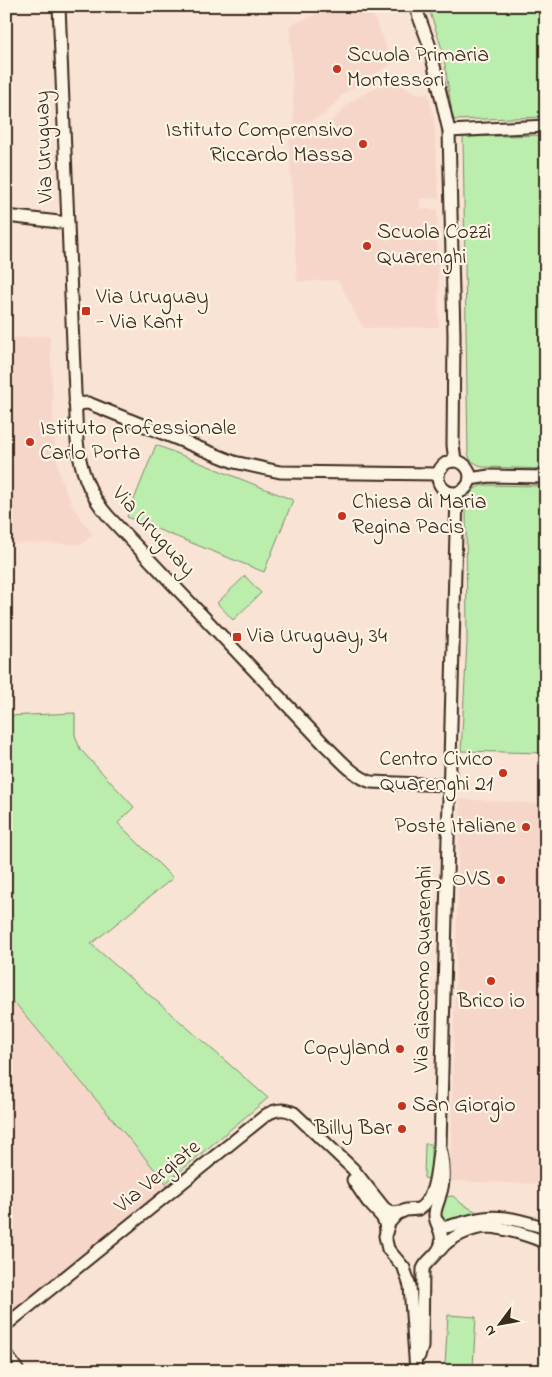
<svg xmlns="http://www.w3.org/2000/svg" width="552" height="1377" viewBox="0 0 552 1377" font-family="'Indie Flower',sans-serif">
<rect width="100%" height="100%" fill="#f9e3d5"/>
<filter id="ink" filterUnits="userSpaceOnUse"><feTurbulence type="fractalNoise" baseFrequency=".02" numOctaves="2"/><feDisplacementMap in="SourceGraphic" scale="10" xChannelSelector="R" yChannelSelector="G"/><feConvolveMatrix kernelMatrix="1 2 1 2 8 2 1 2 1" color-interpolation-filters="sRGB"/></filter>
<g filter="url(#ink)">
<g fill="#f7d6ca">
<path d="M 338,6 L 370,6 L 393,63 L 343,94 L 325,114 L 294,128 L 290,25 Z"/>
<path d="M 390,79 L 418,94 L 428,93 L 434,120 L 439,198 L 420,199 L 420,209 L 437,209 L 439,327 L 363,328 L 338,280 L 297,282 L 289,140 L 333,120 L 350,102 Z"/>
<path d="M 50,336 L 54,439 L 58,467 L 62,482 L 72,505 L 83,522 L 93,534 L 82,544 L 6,543 L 6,338 Z"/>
<path d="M 460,799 L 546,804 L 546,1187 L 536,1188 L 536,1184 L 450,1181 Z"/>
<path d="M 15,1003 L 170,1188 L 6,1320 L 6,1010 Z"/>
</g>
<g fill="#bbedad" stroke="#7b8c66">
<path d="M 428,6 L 546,6 L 546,117 L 453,120 L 443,52 Z"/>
<path d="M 546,135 L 546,469 L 482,467 L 470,460 L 468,452 L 463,137 Z"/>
<path d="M 156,445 L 293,500 L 264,572 L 127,517 Z"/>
<path d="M 483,485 L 546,486 L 546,753 L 461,751 L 467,643 L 466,506 C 467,495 473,488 483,485 Z"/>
<path d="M 245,576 L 261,593 L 233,620 L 217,603 Z"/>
<path d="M 75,713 L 75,735 L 80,749 L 134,807 L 118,823 L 173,878 L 91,944 L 268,1098 L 166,1183 L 15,1003 L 6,1010 L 6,716 Z"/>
<path d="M 425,1144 L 431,1144 L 431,1179 L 424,1178 Z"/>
<path d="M 453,1196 L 462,1204 L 477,1212 L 474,1215 L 447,1222 C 437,1217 443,1206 444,1197 Z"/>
<path d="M 448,1315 L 476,1317 L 473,1367 L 445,1365 Z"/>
</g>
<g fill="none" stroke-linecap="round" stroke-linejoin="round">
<defs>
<g id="minor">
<path d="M 59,6 L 77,441 C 80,470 89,495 109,517 L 325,745 C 339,758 353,776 371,782 L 448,785"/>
<path d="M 415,6 L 429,44 L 449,131 L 454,335 L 453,445 L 455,461"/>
<path d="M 449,131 L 546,126"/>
<path d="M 6,216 L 68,223"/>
<path d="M 75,404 L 88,403 L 234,462 L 280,472 L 438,474"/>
<circle cx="454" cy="477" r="16"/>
<path d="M 470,479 L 489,476 L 546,477"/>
<path d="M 353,1180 L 368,1202 L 382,1217 L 385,1223 L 386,1231"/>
<path d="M 437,1221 L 441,1226 L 446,1227 C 459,1224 471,1220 484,1218 C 505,1215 526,1222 546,1228"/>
<path d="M 440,1250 C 449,1237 473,1227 489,1227 C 504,1228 532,1236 546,1243"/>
<path d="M 6,1325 L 266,1115 C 276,1109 284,1108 294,1113 L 353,1169 L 384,1208 L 392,1213 L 401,1212"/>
<path d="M 6,1354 L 18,1371"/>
<path d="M 419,1356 L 422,1347 L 423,1269 C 427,1259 438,1256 441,1244 C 444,1230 434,1224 435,1214 C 435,1208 439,1201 440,1195 C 445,1181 444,1167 441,1152"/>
<path d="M 416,1371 L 410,1286 L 404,1268 L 388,1249 L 385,1236 L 389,1223 L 397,1214 L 406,1210 L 419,1209 C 438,1196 436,1165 440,1146 L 457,493"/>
</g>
</defs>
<use href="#minor" stroke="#3b2a1e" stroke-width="15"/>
<use href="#minor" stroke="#fcf5e5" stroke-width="11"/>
</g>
</g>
<g fill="#c8321e" stroke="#fcf5e5" stroke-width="2">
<circle cx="337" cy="69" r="5"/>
<circle cx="363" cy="144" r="5"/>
<circle cx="367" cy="246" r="5"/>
<rect x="81" y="306" width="10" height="10" rx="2.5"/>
<circle cx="30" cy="442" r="5"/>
<circle cx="342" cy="516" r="5"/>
<rect x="232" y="632" width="10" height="10" rx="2.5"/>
<circle cx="503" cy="773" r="5"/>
<circle cx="526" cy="827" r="5"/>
<circle cx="501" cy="880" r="5"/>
<circle cx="491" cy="981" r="5"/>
<circle cx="400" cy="1049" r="5"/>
<circle cx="402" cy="1106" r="5"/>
<circle cx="402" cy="1129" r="5"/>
</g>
<g text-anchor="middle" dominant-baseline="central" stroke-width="4.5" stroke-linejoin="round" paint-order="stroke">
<g font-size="22" fill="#3b2a1e" stroke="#fcf5e5" text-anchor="start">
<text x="347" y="56">Scuola Primaria<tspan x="347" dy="25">Montessori</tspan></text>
<text x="353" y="131" text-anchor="end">Istituto Comprensivo<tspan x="353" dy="25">Riccardo Massa</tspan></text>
<text x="377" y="233">Scuola Cozzi<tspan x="377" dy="25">Quarenghi</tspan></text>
<text x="96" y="298">Via Uruguay<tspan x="96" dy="25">- Via Kant</tspan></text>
<text x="40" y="429">Istituto professionale<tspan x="40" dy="25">Carlo Porta</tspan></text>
<text x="352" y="503">Chiesa di Maria<tspan x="352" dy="25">Regina Pacis</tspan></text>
<text x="247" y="637">Via Uruguay, 34</text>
<text x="493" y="760" text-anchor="end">Centro Civico<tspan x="493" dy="25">Quarenghi 21</tspan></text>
<text x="516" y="827" text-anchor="end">Poste Italiane</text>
<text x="491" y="880" text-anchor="end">OVS</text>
<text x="491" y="1002" text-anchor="middle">Brico io</text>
<text x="390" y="1049" text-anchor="end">Copyland</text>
<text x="412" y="1106">San Giorgio</text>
<text x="392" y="1129" text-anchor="end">Billy Bar</text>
</g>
<g font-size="22" fill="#3b2a1e" stroke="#fcf5e5">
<text transform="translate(45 147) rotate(-92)">Via Uruguay</text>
<text transform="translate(153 532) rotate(48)">Via Uruguay</text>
<text transform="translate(424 969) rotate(-89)">Via Giacomo Quarenghi</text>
<text transform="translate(158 1177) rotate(-39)">Via Vergiate</text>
</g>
</g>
<rect width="552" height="1377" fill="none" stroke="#fcf5e5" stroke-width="25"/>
<rect x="12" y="12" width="527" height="1352" fill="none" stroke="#3b2a1e" stroke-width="2" filter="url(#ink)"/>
<g transform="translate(500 1324) rotate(238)" stroke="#fcf5e5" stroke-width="4" paint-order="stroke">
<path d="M0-4L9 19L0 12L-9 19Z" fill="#3b2a1e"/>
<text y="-8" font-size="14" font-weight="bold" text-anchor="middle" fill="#3b2a1e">N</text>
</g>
</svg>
